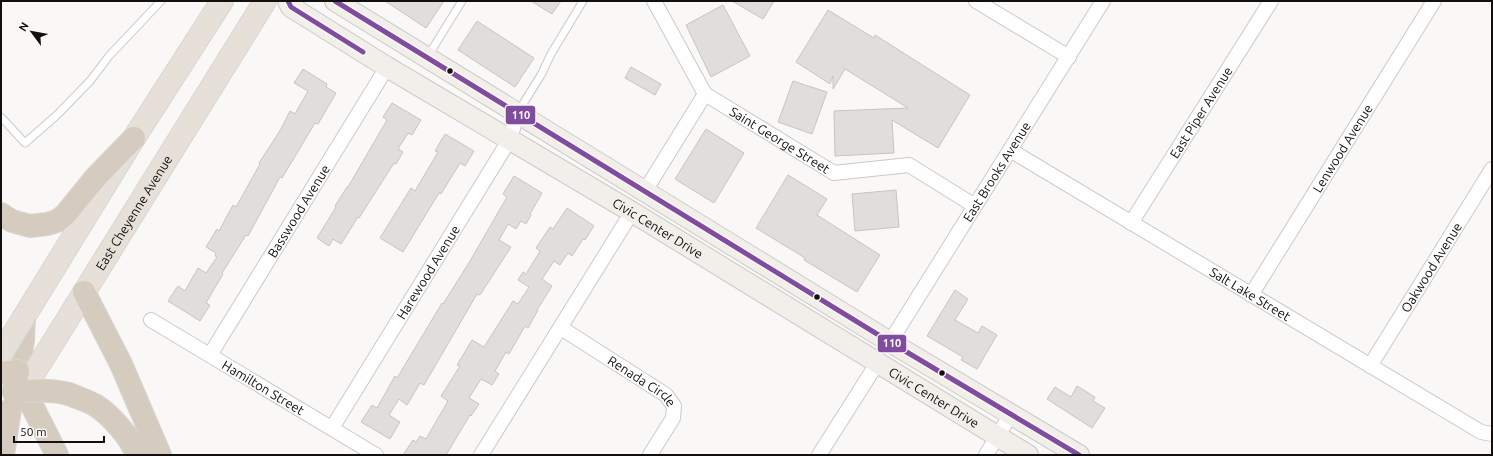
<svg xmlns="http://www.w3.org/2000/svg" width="1493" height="456" viewBox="0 0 1493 456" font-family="Ubuntu,sans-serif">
<rect width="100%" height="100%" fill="#faf8f6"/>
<g fill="#dfdedd" stroke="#c6c5c4">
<path d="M 385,1 L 444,1 L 426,28 Z"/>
<path d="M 531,1 L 561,1 L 552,14 Z"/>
<path d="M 732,1 L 774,1 L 763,19 Z"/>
<path d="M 723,5 L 750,56 L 711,77 L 686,25 Z"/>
<path d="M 828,10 L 874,38 L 875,35 L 970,95 L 938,148 L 892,120 L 894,153 L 835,156 L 834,111 L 908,108 L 845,69 L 833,89 L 833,76 L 830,84 L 796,62 Z"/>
<path d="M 477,21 L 534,58 L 515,87 L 458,50 Z"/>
<path d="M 631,67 L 661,84 L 655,95 L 625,78 Z"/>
<path d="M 303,69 L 327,84 L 326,87 L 336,93 L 318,124 L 315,123 L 282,178 L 280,177 L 248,236 L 246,235 L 222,273 L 223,274 L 206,303 L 210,305 L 200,321 L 168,301 L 178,286 L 185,291 L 198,268 L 206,273 L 217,257 L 215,256 L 216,253 L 206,247 L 217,229 L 219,231 L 233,205 L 236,207 L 260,164 L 259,163 L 281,129 L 290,111 L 295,114 L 308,91 L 294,83 Z"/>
<path d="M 793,81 L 827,92 L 812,134 L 778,122 Z"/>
<path d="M 392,103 L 421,120 L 412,135 L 408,133 L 398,149 L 403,152 L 396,164 L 394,163 L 359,218 L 358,217 L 341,244 L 333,239 L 329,246 L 317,238 L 336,207 L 335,206 L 347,187 L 348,187 L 387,120 L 383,117 Z"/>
<path d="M 706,129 L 744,153 L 714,203 L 675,179 Z"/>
<path d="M 445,134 L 474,151 L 465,166 L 460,163 L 441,194 L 439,193 L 403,252 L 380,238 L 411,188 L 415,191 L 438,152 L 435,151 Z"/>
<path d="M 788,175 L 827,199 L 817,215 L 880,255 L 857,292 L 804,260 L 805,258 L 756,228 Z"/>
<path d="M 514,176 L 542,193 L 530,214 L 531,215 L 526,224 L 521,221 L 516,229 L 508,224 L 499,240 L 511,247 L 480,295 L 477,294 L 424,385 L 420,383 L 407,405 L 399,399 L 389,415 L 400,422 L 390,439 L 361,422 L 372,405 L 377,408 L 395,376 L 397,378 L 442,303 L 443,304 L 470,261 L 507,197 L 503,194 Z"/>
<path d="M 896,190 L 899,227 L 855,231 L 852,194 Z"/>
<path d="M 567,208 L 594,226 L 585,240 L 583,239 L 572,256 L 568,253 L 560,265 L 554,261 L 542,279 L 552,286 L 537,310 L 538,310 L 528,328 L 525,326 L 509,354 L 506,352 L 495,371 L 499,374 L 492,385 L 481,379 L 469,398 L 479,404 L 471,416 L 470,415 L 446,455 L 403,455 L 413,440 L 416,442 L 420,436 L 426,439 L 448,401 L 441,396 L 460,366 L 457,365 L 472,340 L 484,347 L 513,301 L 518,304 L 529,287 L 518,280 L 523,272 L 526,274 L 540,251 L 536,248 L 550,227 L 553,229 Z"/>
<path d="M 955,290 L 968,299 L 955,320 L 978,333 L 982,326 L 997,335 L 977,369 L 961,360 L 963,357 L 927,336 Z"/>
<path d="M 1077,386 L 1095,397 L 1093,401 L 1105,408 L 1092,428 L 1047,399 L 1055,387 L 1071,397 Z"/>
</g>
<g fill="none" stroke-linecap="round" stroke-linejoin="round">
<defs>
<g id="lane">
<path d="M 428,56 L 462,1"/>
<path d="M 518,112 L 541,75 L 551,54 L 583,1"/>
<path d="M 1,117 L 25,143 L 58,114 L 90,81 L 109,56 L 161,1"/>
</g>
<g id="street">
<path id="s1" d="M 654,1 L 705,94 L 834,173 L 909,165 L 975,206"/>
<path d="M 976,1 L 1069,57"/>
<path id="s2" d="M 1010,150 L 1481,432 L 1492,434"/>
<path d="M 645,191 L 705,94"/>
<path id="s3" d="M 1131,223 L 1271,1"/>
<path id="s4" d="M 1251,295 L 1434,1"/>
<path id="s5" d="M 151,320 L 376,455"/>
<path id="s6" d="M 561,328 L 666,395 L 674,406 L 673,418 L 650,455"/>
<path id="s7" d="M 890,342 L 1103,1"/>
<path id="s8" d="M 210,355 L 387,67"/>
<path id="s9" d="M 1370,366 L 1492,169"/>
<path id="s10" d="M 332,428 L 510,139 L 517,114"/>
<path d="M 481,455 L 632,212"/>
<path d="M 819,455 L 878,362"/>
<path d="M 986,455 L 1011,414"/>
</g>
<g id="secondary">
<path id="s11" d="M 288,1 L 291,7 L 387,67 L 632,212 L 1028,455"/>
<path d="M 335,1 L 890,342 L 1079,455"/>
</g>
<g id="primary">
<path d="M 24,317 L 134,138 L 222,1"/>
<path id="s12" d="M 44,357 L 265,1"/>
</g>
<g id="highway">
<path d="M 1,214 L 12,221 L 30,226 L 47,224 L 57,221 L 65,215 L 96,177 L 134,138"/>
<path d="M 84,292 L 121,364 L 160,455"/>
<path d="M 18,371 L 23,341 L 24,317"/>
<path d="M 16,374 L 57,455"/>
<path d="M 69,394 C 78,398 88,401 95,405 C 111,415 131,438 137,455"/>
</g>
</defs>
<use href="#lane" stroke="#cbcac8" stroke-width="9"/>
<use href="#street" stroke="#cbcac8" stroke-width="16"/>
<use href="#secondary" stroke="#cbcac8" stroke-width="22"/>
<use href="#primary" stroke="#d7d6d5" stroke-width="24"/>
<use href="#highway" stroke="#d7d6d5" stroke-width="24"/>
<use href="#lane" stroke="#fefefe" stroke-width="7"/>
<use href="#street" stroke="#fefefe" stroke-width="14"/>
<use href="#secondary" stroke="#f2efeb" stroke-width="20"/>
<use href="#primary" stroke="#e6e0d8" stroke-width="22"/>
<use href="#highway" stroke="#d5ccbf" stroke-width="22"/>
<defs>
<g id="primary-bridge">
<path d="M 1,354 L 24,317"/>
<path d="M 22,391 L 44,357"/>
</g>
<g id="highway-bridge">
<path d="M 1,373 L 18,371 L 13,393"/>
<path d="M 22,391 C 39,390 53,390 69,394"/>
<path d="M 3,455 L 10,409"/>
</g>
</defs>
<use href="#primary-bridge" stroke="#d7d6d5" stroke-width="24" stroke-linecap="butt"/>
<use href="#highway-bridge" stroke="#d7d6d5" stroke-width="24" stroke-linecap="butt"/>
<use href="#primary-bridge" stroke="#e6e0d8" stroke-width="22"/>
<use href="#highway-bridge" stroke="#d5ccbf" stroke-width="22"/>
<defs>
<g id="bus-1">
<path d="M 288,1 L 291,7 L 363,52"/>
<path d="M 335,1 L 890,342 L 1079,455"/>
</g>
</defs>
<use href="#bus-1" stroke="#fbf8f5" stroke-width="8"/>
<use href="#bus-1" stroke="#804c9e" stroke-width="5"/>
</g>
<g fill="#11100f" stroke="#fbf8f5" stroke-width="1.5">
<circle cx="450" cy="71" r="3.5"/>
<circle cx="817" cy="297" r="3.5"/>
<circle cx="942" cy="373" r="3.5"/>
</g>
<g text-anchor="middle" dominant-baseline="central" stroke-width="3" stroke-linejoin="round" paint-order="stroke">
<g font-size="13" fill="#11100f" stroke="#fbf8f5">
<text stroke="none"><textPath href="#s3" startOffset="131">East Piper Avenue</textPath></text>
<text stroke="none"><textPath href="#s1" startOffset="194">Saint George Street</textPath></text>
<text stroke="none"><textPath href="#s4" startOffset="173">Lenwood Avenue</textPath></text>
<text stroke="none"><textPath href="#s7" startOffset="201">East Brooks Avenue</textPath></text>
<text stroke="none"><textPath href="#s8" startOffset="169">Basswood Avenue</textPath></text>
<text stroke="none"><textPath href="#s12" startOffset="170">East Cheyenne Avenue</textPath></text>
<text stroke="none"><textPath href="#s11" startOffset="435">Civic Center Drive</textPath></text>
<text stroke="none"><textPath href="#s9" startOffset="116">Oakwood Avenue</textPath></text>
<text stroke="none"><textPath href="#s10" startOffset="183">Harewood Avenue</textPath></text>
<text stroke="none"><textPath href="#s2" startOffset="280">Salt Lake Street</textPath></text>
<text stroke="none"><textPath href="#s6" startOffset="97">Renada Circle</textPath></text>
<text stroke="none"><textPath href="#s5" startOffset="131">Hamilton Street</textPath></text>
<text stroke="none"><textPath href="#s11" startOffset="759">Civic Center Drive</textPath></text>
</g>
</g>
<g stroke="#fbf8f5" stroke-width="1.5">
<rect x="505" y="105" width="31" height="20" rx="4" fill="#804c9e"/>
<rect x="877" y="334" width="30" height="19" rx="4" fill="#804c9e"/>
</g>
<g font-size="11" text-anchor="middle" font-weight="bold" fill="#fff">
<text x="521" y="119">110</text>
<text x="892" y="347">110</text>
</g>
<rect width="1493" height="456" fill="none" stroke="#11100f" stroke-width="4"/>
<g transform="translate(32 32) rotate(302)" stroke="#fbf8f5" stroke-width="3" paint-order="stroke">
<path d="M0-3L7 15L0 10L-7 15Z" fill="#11100f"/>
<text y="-6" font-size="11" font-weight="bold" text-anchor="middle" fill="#11100f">N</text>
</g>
<path d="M14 436v6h90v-6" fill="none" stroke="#11100f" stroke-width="2"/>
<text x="20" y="436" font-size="12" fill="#11100f" stroke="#fbf8f5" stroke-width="3" paint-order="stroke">50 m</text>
</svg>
